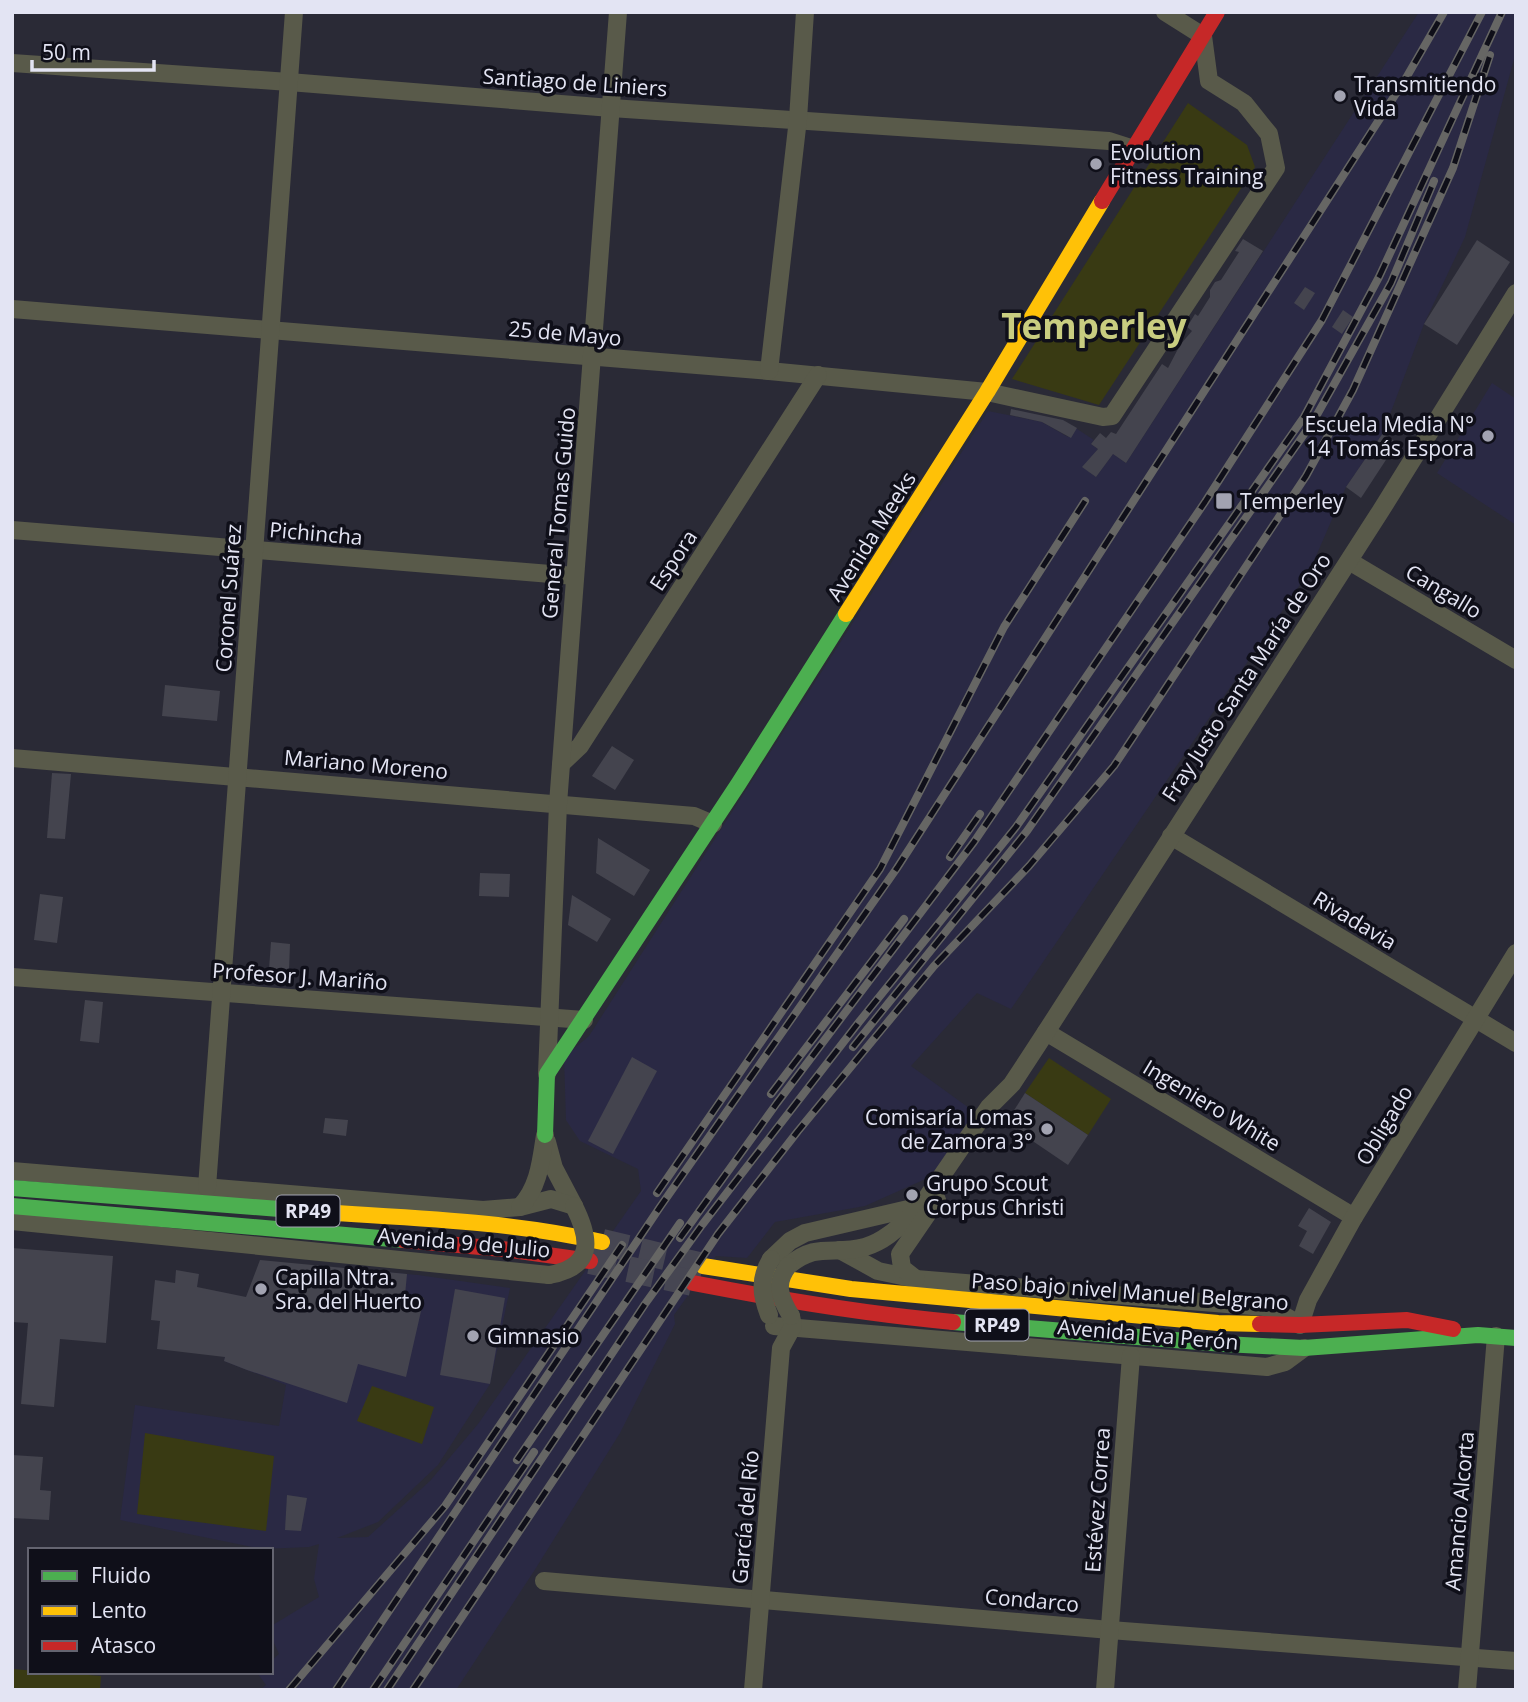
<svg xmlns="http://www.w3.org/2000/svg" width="1528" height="1702" viewBox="0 0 1528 1702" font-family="'Open Sans',sans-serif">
<rect width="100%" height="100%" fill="#2a2a36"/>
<g fill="#2a2944">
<path d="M 1419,12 L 1516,12 L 1516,52 L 1465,237 L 1424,324 L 1383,433 L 1346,487 L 1310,570 L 1011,1009 L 977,993 L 911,1066 L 976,1113 L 930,1177 L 865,1206 L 775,1222 L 747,1258 L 716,1256 L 674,1315 L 675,1324 L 620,1433 L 536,1568 L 456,1690 L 260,1690 L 266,1685 L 258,1674 L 271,1672 L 271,1661 L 279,1654 L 271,1636 L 271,1626 L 319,1597 L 314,1579 L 319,1544 L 309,1547 L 262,1549 L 120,1520 L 135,1405 L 279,1426 L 286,1385 L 224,1361 L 232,1334 L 281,1263 L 418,1275 L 510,1288 L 490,1384 L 438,1465 L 378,1522 L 337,1538 L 368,1537 L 430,1481 L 478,1424 L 641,1191 L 638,1169 L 580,1141 L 566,1120 L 564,1057 L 589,1036 L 988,411 L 1042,422 L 1068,437 L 1074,427 L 1094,440 L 1091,444 L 1098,449 L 1083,467 L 1096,477 L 1113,454 L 1126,463 Z"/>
<path d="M 1492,383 L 1516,399 L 1516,525 L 1437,473 Z"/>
</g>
<g fill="#393a13">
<path d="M 1188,103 L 1247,145 L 1255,167 L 1099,405 L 1012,379 Z"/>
<path d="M 1049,1058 L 1111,1099 L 1088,1135 L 1025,1093 Z"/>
<path d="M 372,1386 L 434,1407 L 422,1444 L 357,1421 Z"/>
<path d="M 145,1433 L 274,1456 L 266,1531 L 137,1514 Z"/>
<path d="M 12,1669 L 101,1676 L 100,1690 L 12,1690 Z"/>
</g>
<g fill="#44444e">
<path d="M 1243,239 L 1263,251 L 1126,463 L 1113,454 L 1096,477 L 1082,467 L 1098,449 L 1091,444 L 1100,433 L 1106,438 L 1111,432 L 1116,434 L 1162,364 L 1168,368 L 1180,345 L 1192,331 L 1187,327 L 1195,314 L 1198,316 L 1210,297 L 1210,290 L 1215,282 L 1221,280 L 1239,252 L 1235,251 Z"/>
<path d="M 1477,240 L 1510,262 L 1457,345 L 1424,324 Z"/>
<path d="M 1305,287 L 1315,293 L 1304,310 L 1294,303 Z"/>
<path d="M 1343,310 L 1353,317 L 1342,334 L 1332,327 Z"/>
<path d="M 1011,409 L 1063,420 L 1077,428 L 1071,438 L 1042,422 L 1010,415 Z"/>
<path d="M 1383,433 L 1397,443 L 1361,498 L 1346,487 Z"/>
<path d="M 165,685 L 220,691 L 217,721 L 162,716 Z"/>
<path d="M 612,746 L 634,760 L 615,790 L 592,776 Z"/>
<path d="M 52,773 L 71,774 L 65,839 L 47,838 Z"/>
<path d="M 598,838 L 650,870 L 634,896 L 596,873 Z"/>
<path d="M 480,873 L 510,874 L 509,897 L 479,896 Z"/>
<path d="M 40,894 L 63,897 L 57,943 L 34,940 Z"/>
<path d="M 572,895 L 611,919 L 597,942 L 568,925 Z"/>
<path d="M 271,942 L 290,944 L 289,971 L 269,969 Z"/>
<path d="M 85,1000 L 103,1002 L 99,1043 L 80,1041 Z"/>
<path d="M 632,1057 L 657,1071 L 613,1154 L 588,1141 Z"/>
<path d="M 1025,1093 L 1088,1135 L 1068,1165 L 1006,1123 Z"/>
<path d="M 325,1118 L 348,1120 L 346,1136 L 323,1133 Z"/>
<path d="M 1309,1208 L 1331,1222 L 1313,1254 L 1299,1246 L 1307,1231 L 1298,1226 Z"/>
<path d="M 12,1248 L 113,1256 L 106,1343 L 60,1339 L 54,1407 L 21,1404 L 28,1323 L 12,1322 Z"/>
<path d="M 260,1260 L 407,1274 L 405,1295 L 424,1298 L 406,1377 L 358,1364 L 347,1403 L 247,1370 L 224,1361 L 225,1357 L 157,1349 L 160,1321 L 151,1320 L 155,1280 L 175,1283 L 176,1270 L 199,1274 L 197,1287 L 246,1297 Z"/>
<path d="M 455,1289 L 505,1298 L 490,1384 L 440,1375 Z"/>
<path d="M 12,1455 L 43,1457 L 40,1490 L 51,1491 L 49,1520 L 12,1518 Z"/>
<path d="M 287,1495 L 307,1498 L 301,1531 L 285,1530 Z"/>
</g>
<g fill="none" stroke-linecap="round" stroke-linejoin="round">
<g stroke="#464652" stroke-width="26" stroke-dasharray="26 13" stroke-linecap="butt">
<path d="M 602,1242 L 703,1266"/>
<path d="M 590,1261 L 693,1283"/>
</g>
<g stroke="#595a4a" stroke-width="18">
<path d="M 12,63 L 289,82 L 611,108 L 1109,141 L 1134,149"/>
<path d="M 12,309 L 769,371 L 987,392 L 1103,417 L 1112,416 L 1276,168 L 1269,134 L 1244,103 L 1209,81 L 1203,36 L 1165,12"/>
<path d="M 769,371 L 798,119 L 805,12"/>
<path d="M 12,530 L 575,576"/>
<path d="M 1349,561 L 1516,660"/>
<path d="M 12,758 L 694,816 L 713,824"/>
<path d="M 561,764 L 580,746 L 818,375"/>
<path d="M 1171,836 L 1516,1043"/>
<path d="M 12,977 L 584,1020"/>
<path d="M 1046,1032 L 1354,1217"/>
<path d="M 547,1074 L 558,804 L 618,12"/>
<path d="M 547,1142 L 554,1168 L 574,1206"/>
<path d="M 12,1171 L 483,1210 L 520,1207 L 551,1199 L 574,1206"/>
<path d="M 207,1187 L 294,12"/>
<path d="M 520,1207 C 539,1187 541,1161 545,1135"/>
<path d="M 12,1221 L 549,1275"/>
<path d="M 840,1250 L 878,1271 L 916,1279 L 1264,1307 L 1273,1309 L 1300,1325 L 1308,1300 L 1354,1217 L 1516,953"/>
<path d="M 771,1259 L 790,1241 L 805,1233 L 921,1206 L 989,1107 L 1012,1084 L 1046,1032 L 1380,512 L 1516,293"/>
<path d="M 788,1266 C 818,1241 833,1256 865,1247 C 889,1240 904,1221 922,1206"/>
<path d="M 916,1279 L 902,1268 L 900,1254 L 937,1200"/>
<path d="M 774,1326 L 1267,1367 L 1285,1362 L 1304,1348"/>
<path d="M 544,1581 L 1110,1630 L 1516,1661"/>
<path d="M 753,1690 L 781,1348 L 793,1326 L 791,1316"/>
<path d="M 1105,1690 L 1131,1356"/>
<path d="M 1467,1690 L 1496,1336"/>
</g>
<g stroke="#4caf50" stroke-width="16">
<path d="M 545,1135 L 547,1074 L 739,783 L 846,614"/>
<path d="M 12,1188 L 292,1210"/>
<path d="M 12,1206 L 403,1240"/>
<path d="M 953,1322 L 1224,1344 L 1304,1348 L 1478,1335 L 1516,1338"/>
</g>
<g stroke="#ffc107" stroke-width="16">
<path d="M 846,614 L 987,392 L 1102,201"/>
<path d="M 292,1210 C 395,1218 501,1219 602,1242"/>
<path d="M 703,1266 L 851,1289 L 1218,1323 L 1260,1324"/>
</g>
<g stroke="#c62828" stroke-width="16">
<path d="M 1102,201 L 1217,12"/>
<path d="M 403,1240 L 512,1250 L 590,1261"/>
<path d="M 693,1283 C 781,1300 864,1314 953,1322"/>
<path d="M 1260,1324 L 1300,1325 L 1407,1320 L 1453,1329"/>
</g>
<defs>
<g id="rail">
<path d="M 950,857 L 980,814"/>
<path d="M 853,1047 L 1027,831 L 1314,420 L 1391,283 L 1434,181"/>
<path d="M 771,1094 L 904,919"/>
<path d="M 657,1193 L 880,869 L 1004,627 L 1085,501"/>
<path d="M 680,1238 L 777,1103 L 974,842 L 1205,502 L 1322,320 L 1482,12"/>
<path d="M 517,1460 L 680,1223"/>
<path d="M 289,1690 L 445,1506 L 622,1245"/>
<path d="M 336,1690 L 660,1207 L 897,868 L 1406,78 L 1444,12"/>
<path d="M 373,1690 L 534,1452"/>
<path d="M 387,1690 L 645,1304 L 702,1225 L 859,1022 L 1016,827 L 1304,417 L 1379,277 L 1502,12"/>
<path d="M 413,1690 L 718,1234 L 798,1131 L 934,966 L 1029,866 L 1114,766 L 1306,476 L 1353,390 L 1453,168 L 1490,55"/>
</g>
</defs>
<use href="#rail" stroke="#666664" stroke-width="8"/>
<use href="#rail" stroke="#0f0f19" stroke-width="5" stroke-dasharray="16" stroke-linecap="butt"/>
<g stroke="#595a4a" stroke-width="18">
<path d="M 788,1266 C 774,1284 780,1298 791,1316"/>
<path d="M 549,1275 C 594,1267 591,1240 574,1206"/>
<path d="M 769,1315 C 761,1294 759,1279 771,1259"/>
</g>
</g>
<g fill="#a2a3b1" stroke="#0f0f19" stroke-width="2.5">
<circle cx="1340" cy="96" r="7"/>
<circle cx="1096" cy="164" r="7"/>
<circle cx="1488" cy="436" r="7"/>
<rect x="1215" y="492" width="18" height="18" rx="3.5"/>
<circle cx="1047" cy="1129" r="7"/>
<circle cx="912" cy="1195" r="7"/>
<circle cx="261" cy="1289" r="7"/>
<circle cx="473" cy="1336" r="7"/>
</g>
<g text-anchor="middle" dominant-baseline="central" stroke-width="7" stroke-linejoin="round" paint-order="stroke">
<g fill="#0f0f19" stroke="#a3a4b2" stroke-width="2">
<rect x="276.5" y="1195.5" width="63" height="31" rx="5"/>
<rect x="965.5" y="1309.5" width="63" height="31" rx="5"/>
</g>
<g font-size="19" font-weight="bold" fill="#e3e4f3">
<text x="308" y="1211">RP49</text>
<text x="997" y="1325">RP49</text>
</g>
<g font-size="21" fill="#e3e4f3" stroke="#0f0f19">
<text transform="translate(575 82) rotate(4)">Santiago de Liniers</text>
<text transform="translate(565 333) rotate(5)">25 de Mayo</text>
<text transform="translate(558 513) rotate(-85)">General Tomas Guido</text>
<text transform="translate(316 533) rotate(5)">Pichincha</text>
<text transform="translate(871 536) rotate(-58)">Avenida Meeks</text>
<text transform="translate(673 560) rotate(-57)">Espora</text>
<text transform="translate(1444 591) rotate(31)">Cangallo</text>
<text transform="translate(228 598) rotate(-86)">Coronel Suárez</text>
<text transform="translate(1246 677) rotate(-57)">Fray Justo Santa María de Oro</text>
<text transform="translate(366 764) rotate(5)">Mariano Moreno</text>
<text transform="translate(1355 920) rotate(31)">Rivadavia</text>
<text transform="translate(300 976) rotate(4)">Profesor J. Mariño</text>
<text transform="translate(1212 1105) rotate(31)">Ingeniero White</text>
<text transform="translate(1384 1125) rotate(-59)">Obligado</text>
<text transform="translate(464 1242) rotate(5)">Avenida 9 de Julio</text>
<text transform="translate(1130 1291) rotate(4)">Paso bajo nivel Manuel Belgrano</text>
<text transform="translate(1148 1334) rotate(5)">Avenida Eva Perón</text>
<text transform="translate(1097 1500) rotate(-86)">Estévez Correa</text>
<text transform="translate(1459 1511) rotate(-85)">Amancio Alcorta</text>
<text transform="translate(745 1517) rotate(-85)">García del Río</text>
<text transform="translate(1032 1600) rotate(5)">Condarco</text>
</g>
<g font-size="21" fill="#e3e4f3" stroke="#0f0f19" text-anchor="start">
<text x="1354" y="84">Transmitiendo<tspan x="1354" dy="24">Vida</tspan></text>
<text x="1110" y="152">Evolution<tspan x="1110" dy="24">Fitness Training</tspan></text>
<text x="1474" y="424" text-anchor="end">Escuela Media N°<tspan x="1474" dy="24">14 Tomás Espora</tspan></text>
<text x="1240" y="501">Temperley</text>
<text x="1033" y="1117" text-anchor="end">Comisaría Lomas<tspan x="1033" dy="24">de Zamora 3°</tspan></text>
<text x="926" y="1183">Grupo Scout<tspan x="926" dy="24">Corpus Christi</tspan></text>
<text x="275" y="1277">Capilla Ntra.<tspan x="275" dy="24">Sra. del Huerto</tspan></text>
<text x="487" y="1336">Gimnasio</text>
</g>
<g font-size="35" font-weight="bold" fill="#c9cd80" stroke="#0f0f19">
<text x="1094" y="325">Temperley</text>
</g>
</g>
<rect width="1528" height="1702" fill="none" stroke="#e3e4f3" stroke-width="28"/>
<rect x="28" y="1548" width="245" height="126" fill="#0f0f19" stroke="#646470" stroke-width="2"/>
<rect x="42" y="1571" width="35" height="10" fill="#4caf50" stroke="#646470" stroke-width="2"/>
<text x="91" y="1583" font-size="21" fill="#e3e4f3">Fluido</text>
<rect x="42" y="1606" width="35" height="10" fill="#ffc107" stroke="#646470" stroke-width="2"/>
<text x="91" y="1618" font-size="21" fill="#e3e4f3">Lento</text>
<rect x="42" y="1641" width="35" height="10" fill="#c62828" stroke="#646470" stroke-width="2"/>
<text x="91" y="1653" font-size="21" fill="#e3e4f3">Atasco</text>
<path d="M32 60v10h122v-10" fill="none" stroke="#e3e4f3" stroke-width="3.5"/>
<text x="42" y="60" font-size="21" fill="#e3e4f3" stroke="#0f0f19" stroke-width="5" paint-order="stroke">50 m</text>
</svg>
